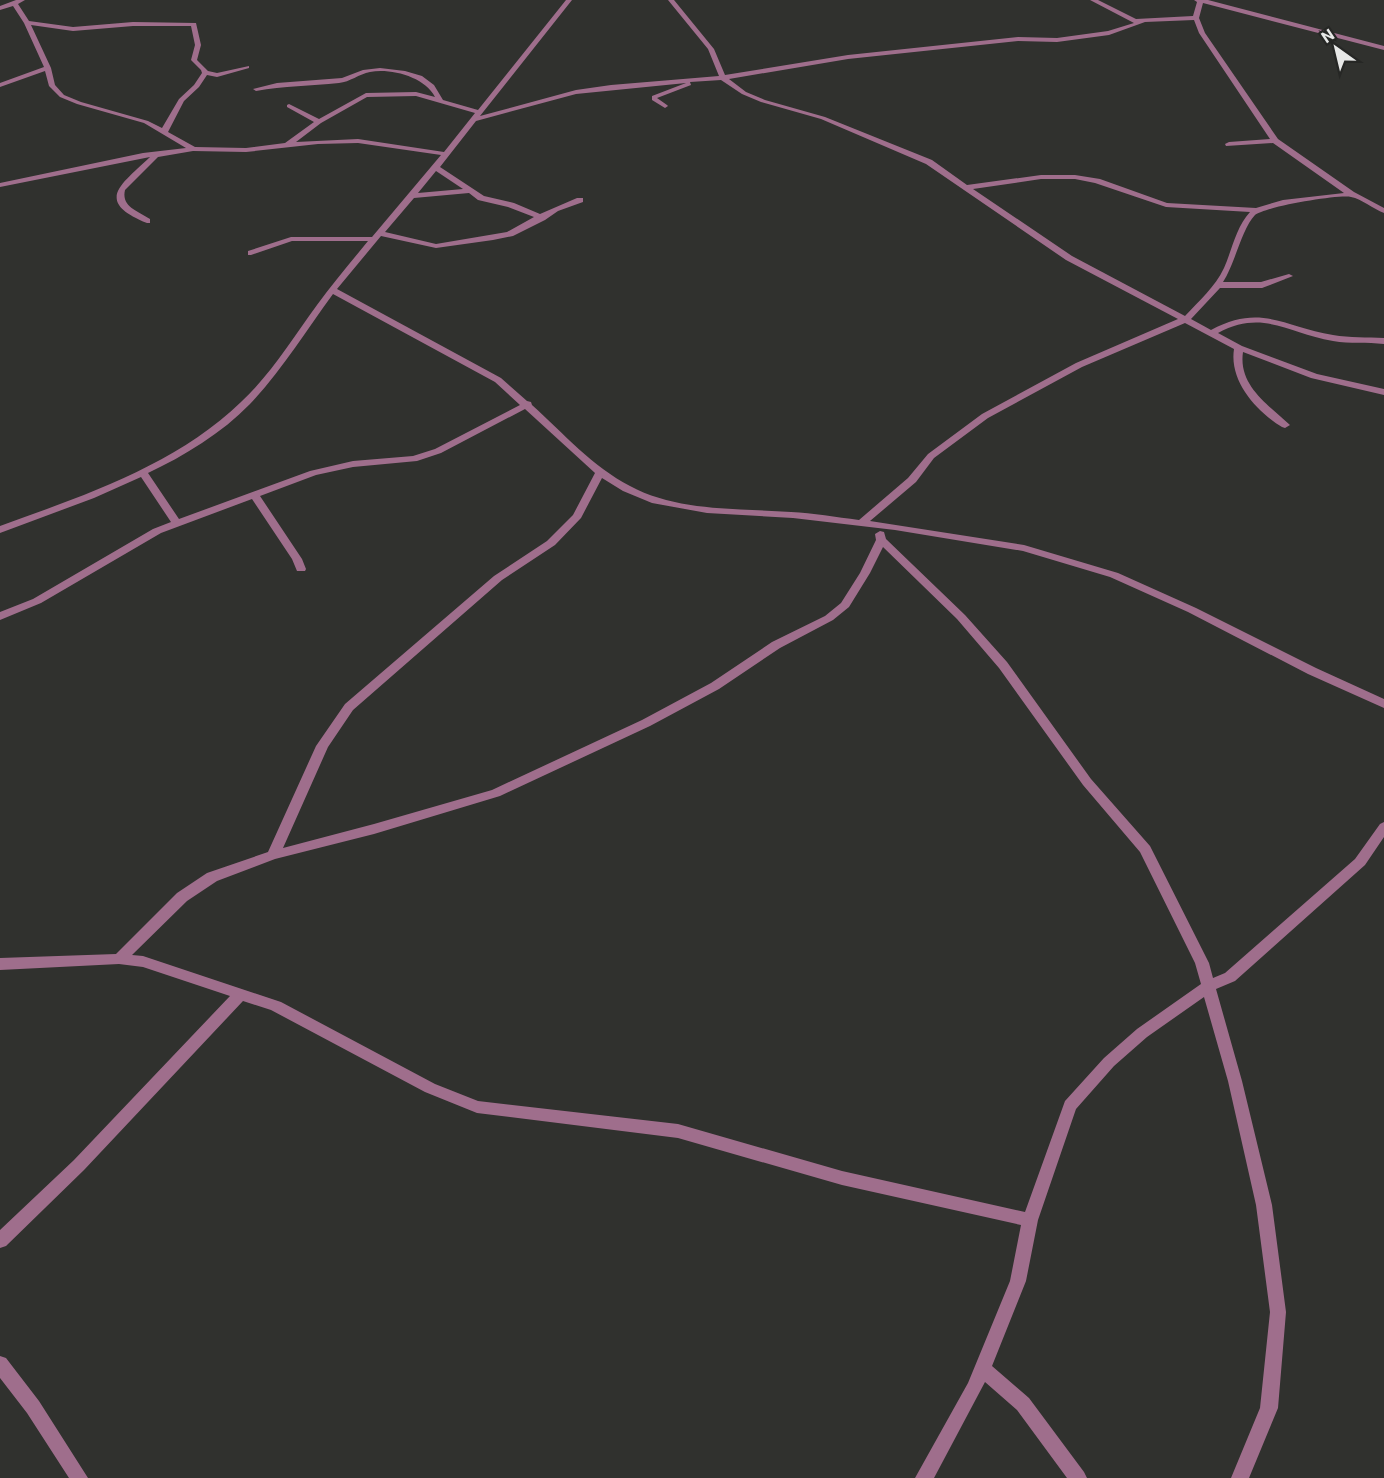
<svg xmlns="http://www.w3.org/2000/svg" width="1384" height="1478" viewBox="0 0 1384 1478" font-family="Roboto,sans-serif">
<rect width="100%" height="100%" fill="#30312e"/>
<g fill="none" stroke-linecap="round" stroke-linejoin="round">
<g fill="#9f6e8c" fill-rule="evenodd">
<path d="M 16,0 L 25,0 L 18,4 L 29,21 L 73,27 L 133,22 L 196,23 L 201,45 L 197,60 L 208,71 L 217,73 L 249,66 L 249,68 L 217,77 L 207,75 L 199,87 L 184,101 L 168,132 L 195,147 L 246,148 L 285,143 L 314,122 L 287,107 L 287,105 L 289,104 L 319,119 L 366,93 L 416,92 L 435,97 C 425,77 391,68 370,72 C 359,74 350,82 339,83 C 311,86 284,86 256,91 L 253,89 L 277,83 L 342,78 L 363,70 L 380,68 L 405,71 L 422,76 L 434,85 L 443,100 L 478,110 L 566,0 L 572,0 L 480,116 L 576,90 L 611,85 L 719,76 L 708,49 L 668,0 L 674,0 L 714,49 L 725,75 L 848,55 L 1018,37 L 1057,38 L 1108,31 L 1134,23 L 1090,0 L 1098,0 L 1136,19 L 1193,16 L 1197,2 L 1194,0 L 1208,0 L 1384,46 L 1384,50 L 1203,3 L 1199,18 L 1205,33 L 1278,139 L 1354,192 L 1384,208 L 1384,213 C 1373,209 1362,199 1351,197 C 1339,194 1264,207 1255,215 C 1241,230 1235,264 1223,282 L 1261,282 L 1289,274 L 1293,276 L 1262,288 L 1220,288 L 1191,319 L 1211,330 C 1261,303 1284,327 1333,335 C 1350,338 1367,337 1384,338 L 1384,344 C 1367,342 1350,344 1333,341 C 1288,333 1263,309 1218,333 L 1242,346 L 1317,374 L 1384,389 L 1384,395 L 1311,378 L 1243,352 C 1238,386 1269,405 1290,425 L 1285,428 L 1282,427 C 1256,411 1229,381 1234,349 L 1185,323 L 1082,367 L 988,418 L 934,458 L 916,482 L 870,521 L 1024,545 L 1118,573 L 1196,608 L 1316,668 L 1384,699 L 1384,708 L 1308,674 L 1188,612 L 1110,577 L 1023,551 L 895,530 L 793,518 L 707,513 L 652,503 L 623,491 L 602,478 L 581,518 L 555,545 L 502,580 L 353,710 L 328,747 L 283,848 L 374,824 L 492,790 L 642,720 L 711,683 L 772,642 L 825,616 L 841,603 L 860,573 L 876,540 L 875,534 L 880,531 L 884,532 L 886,539 L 965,615 L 1007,662 L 1091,779 L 1150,846 L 1209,963 L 1213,978 L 1225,973 L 1355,859 L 1380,824 L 1384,822 L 1384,837 L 1365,865 L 1235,981 L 1216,989 L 1242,1081 L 1272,1205 L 1286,1312 L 1278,1408 L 1249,1478 L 1231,1478 L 1260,1408 L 1270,1312 L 1256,1205 L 1228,1081 L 1204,997 L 1147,1037 L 1114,1066 L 1076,1109 L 1038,1220 L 1026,1281 L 992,1366 L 1029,1398 L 1084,1472 L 1087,1478 L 1067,1478 L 1017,1410 L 985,1382 L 934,1478 L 915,1478 L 968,1383 L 1010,1281 L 1021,1225 L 842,1185 L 678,1138 L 477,1113 L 425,1092 L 271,1010 L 243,1001 L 84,1170 L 6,1246 L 0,1248 L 0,1230 L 74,1160 L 230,996 L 143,967 L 119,964 L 0,970 L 0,958 L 116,954 L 177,893 L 207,873 L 268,852 L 316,746 L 345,704 L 494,576 L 547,541 L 573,515 L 595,473 L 525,409 L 441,453 L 417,461 L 353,467 L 316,475 L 260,496 L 302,559 L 306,569 L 305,571 L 297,571 L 292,559 L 252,499 L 161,533 L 41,603 L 0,620 L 0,612 L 33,599 L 153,529 L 171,522 L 141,477 L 94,498 L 0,533 L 0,526 C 83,496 176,465 241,402 C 271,374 293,338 317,305 C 333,283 351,262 368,241 L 292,241 L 251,255 L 248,255 L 248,251 L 291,237 L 372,237 L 441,155 L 358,143 L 318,144 L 246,152 L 193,151 L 158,157 L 125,190 C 121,207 138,211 150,219 L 150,223 L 147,223 C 93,201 122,184 150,157 L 0,187 L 0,183 L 143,153 L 186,148 L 144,123 L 77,104 L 60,97 L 49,86 L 45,71 L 0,87 L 0,83 L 44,67 L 24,23 L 13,6 L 0,10 L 0,6 ZM 1194,20 L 1199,33 L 1270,139 L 1229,142 L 1225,144 L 1226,146 L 1273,143 L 1344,193 L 1283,200 L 1256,208 L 1167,203 L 1100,179 L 1075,175 L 1041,175 L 967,185 L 932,160 L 825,117 L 765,100 L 746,92 L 729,79 L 848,59 L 1018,41 L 1057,42 L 1109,35 L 1145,22 ZM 31,25 L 73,31 L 133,26 L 191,26 L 195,45 L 191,60 L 201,70 L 202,73 L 194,85 L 179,99 L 162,128 L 148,121 L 81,102 L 64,95 L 55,85 L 51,68 ZM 721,80 L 742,94 L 761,102 L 821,119 L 926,164 L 1066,260 L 1178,319 L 1076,363 L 982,414 L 928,454 L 908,478 L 859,520 C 836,517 813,513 791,512 C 738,508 678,512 630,486 C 593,467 563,433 532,405 L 531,402 L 527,401 L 501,378 L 337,289 L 381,236 L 436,248 L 493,240 L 513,236 L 545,220 L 558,211 L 583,202 L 583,198 L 577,198 L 540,214 L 514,203 L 484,196 L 440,167 L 476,121 L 576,94 L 686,83 L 652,96 L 652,100 L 665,108 L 668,106 L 667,105 L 657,98 L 691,85 L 690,82 ZM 416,96 L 475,113 L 444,152 L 358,139 L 296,142 L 321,123 L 367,97 ZM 436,171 L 463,189 L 418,193 ZM 1041,179 L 1075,179 L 1095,183 L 1166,207 L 1250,212 C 1236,227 1232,250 1224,268 C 1215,287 1199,301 1185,316 L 1072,256 L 973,189 ZM 469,193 L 478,200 L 508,207 L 534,217 L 507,232 L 436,244 L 385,232 L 414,198 ZM 333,294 L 495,382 L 520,405 L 435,449 L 413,456 L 353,461 L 310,471 L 179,519 L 148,473 C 184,456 222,433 250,404 C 282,370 306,331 333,294 ZM 883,547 L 957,619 L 999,668 L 1083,785 L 1140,852 L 1195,963 L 1201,984 L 1137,1029 L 1104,1058 L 1065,1101 L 1025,1212 L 842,1171 L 678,1124 L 478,1101 L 435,1084 L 281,1002 L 143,956 L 132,955 L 187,901 L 217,881 L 275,859 L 374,834 L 500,796 L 650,726 L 719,689 L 780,648 L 833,620 L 849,607 L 870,573 Z"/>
<path d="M 0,1356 L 6,1358 L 39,1401 L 88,1478 L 69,1478 L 27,1413 L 0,1378 Z"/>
</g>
</g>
<g transform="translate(1336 48) rotate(326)" stroke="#262725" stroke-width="4.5" paint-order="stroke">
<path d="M0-4.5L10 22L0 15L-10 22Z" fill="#e7e8e7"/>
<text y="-9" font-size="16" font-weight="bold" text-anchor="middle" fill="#e7e8e7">N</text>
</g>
</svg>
